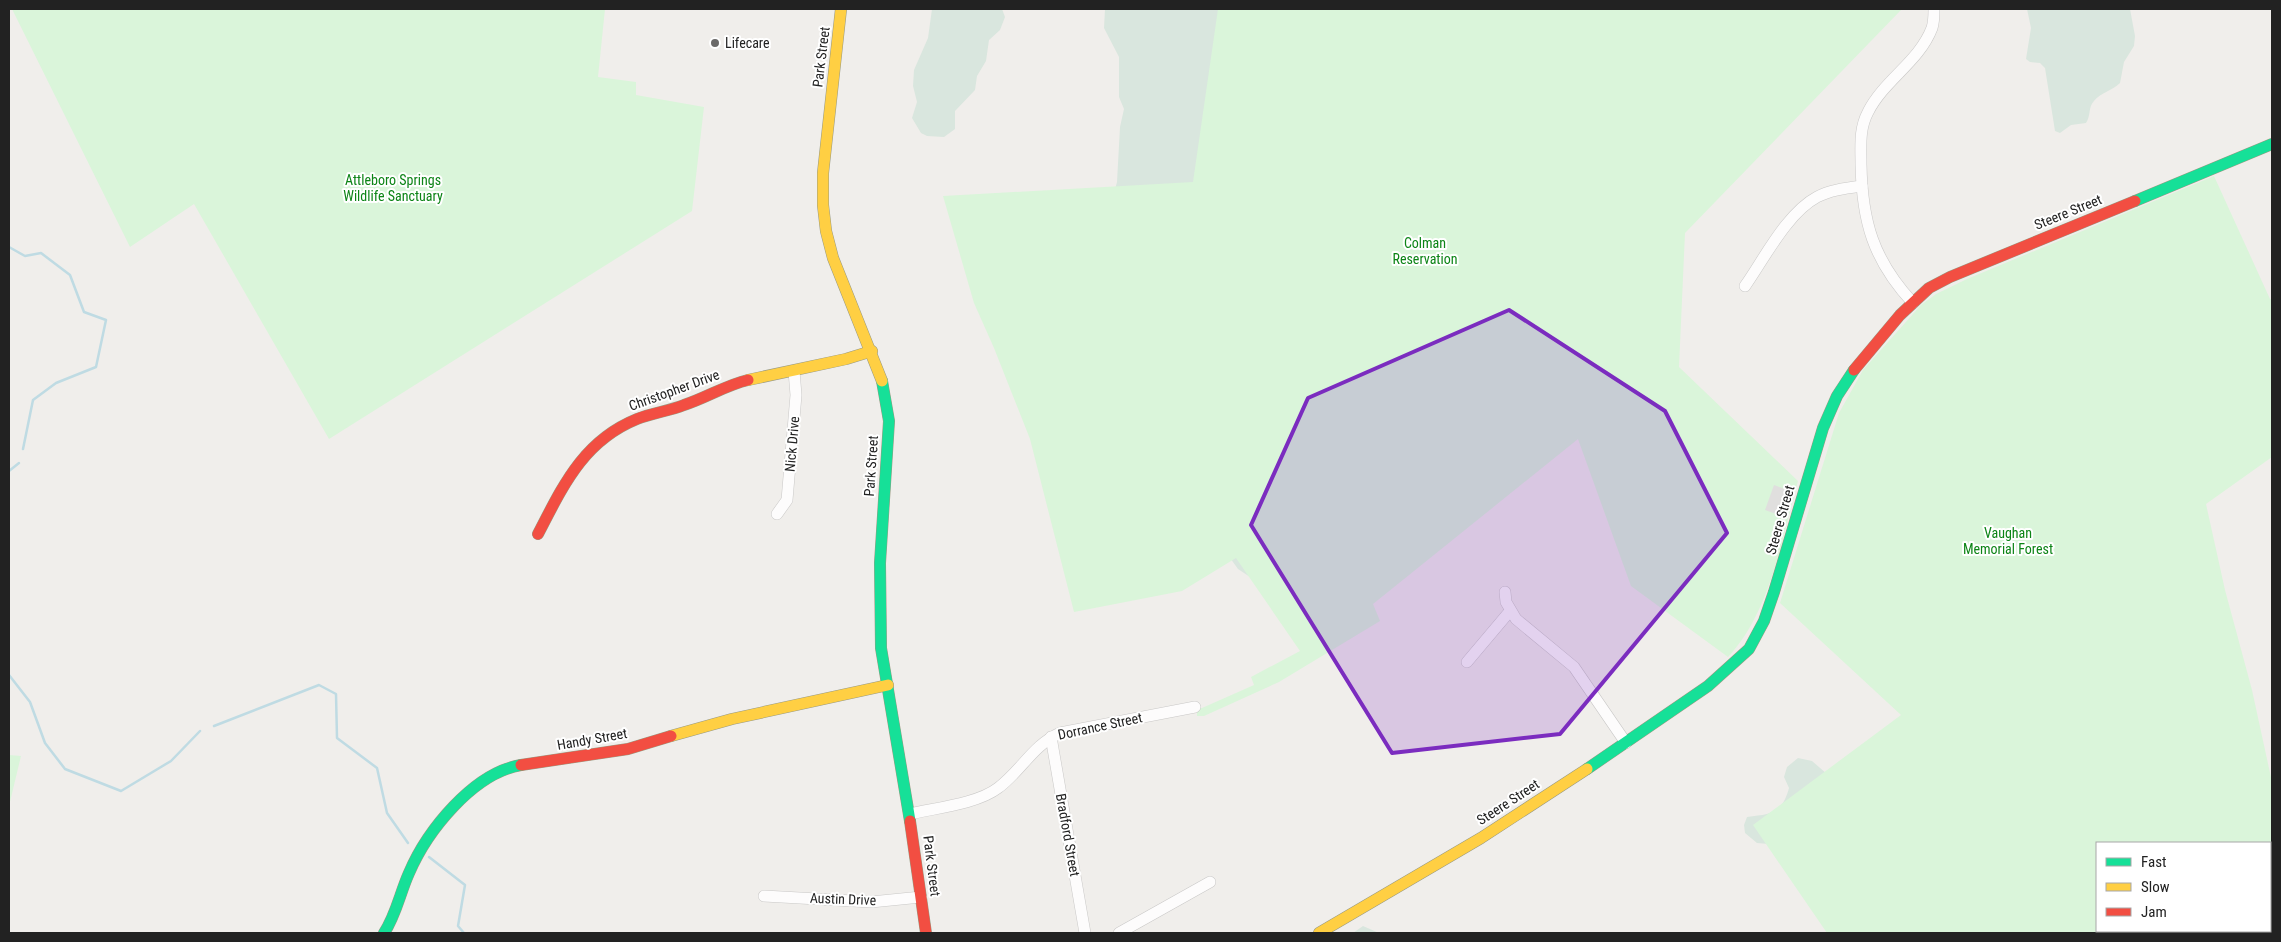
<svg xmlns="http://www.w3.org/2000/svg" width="2281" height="942" viewBox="0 0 2281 942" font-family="'Roboto Condensed',sans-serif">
<rect width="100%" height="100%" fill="#f0eeeb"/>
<g fill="#d9e6de">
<path d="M 932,9 L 1002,9 L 1005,17 L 1000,30 L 989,40 L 986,61 L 977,76 L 975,90 L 955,111 L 955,129 L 944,137 L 927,136 L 921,133 L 912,118 L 917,102 L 913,86 L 914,70 L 928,38 Z"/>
<path d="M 1105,9 L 1372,9 L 1262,585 L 1238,569 L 1228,555 L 1111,204 L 1117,182 L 1120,127 L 1124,109 L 1119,97 L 1119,57 L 1104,28 Z"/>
<path d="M 2027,9 L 2130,9 L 2135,36 L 2134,46 L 2124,62 L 2120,83 C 2113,90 2100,93 2094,101 C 2088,107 2091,116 2086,123 L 2071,125 L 2060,133 L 2055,131 L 2045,68 L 2040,63 L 2030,62 L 2026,59 L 2031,28 Z"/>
<path d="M 1798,758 L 1812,761 L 1834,780 L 1780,845 L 1757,843 L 1745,833 L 1744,825 L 1747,817 C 1771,814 1782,814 1789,788 L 1784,777 L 1787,767 Z"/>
<path d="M 1363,926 L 1379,933 L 1353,933 Z"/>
</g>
<g fill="#daf5da" fill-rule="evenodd">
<path d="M 12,9 L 605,9 L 598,77 L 636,82 L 636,95 L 704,107 L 692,211 L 329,439 L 194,204 L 130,247 Z"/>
<path d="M 1218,9 L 1902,9 L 1685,233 L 1679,367 L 1798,481 C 1782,538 1770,613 1728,657 L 1631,586 L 1578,439 L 1373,604 L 1380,621 L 1279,682 L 1204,716 L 1197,716 L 1197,708 L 1202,708 L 1254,685 L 1251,677 L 1300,651 L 1236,558 L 1182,591 L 1074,612 L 1030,439 L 994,348 L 974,303 L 943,196 L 1193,182 Z"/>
<path d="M 2214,176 L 2270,299 L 2272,300 L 2272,457 L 2206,504 L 2225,590 L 2252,690 L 2272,782 L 2272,933 L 1827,933 L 1753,825 L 1901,715 L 1780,603 L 1839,413 L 1863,370 L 1921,305 L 1936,294 L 1967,279 ZM 2097,843 L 2270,843 L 2270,931 L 2097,931 Z"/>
<path d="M 9,755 L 21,756 L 9,806 Z"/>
</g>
<path fill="#e0dfde" d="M 1774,485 L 1793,492 L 1784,517 L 1765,510 Z"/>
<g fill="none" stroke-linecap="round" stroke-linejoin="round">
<g stroke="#bfdbe3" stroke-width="2.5">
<path d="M 9,247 L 25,256 L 41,253 L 70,275 L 84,312 L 106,320 L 96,367 L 56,383 L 33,400 L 23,449"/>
<path d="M 9,471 L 19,463"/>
<path d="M 9,675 L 30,702 L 45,743 L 65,769 L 121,791 L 171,761 L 200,731"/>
<path d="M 214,726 L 319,685 L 336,694 L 337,738 L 377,768 L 387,813 L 408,843"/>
<path d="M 429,857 L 465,885 L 458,926 L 464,933"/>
</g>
<defs>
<g id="street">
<path d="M 1745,286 C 1764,259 1787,213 1817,197 C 1830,190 1847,188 1862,186"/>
<path d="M 1913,303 C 1873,260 1862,221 1861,164 C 1861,146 1859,129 1868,112 C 1884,80 1919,62 1932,28 C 1934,22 1934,15 1934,9"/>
<path d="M 777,514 L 787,500 L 796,395 L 794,371"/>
<path d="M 1505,592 L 1506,602 L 1516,619 L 1574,667 L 1626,743"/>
<path d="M 1467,662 L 1510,611"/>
<path d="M 1051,737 L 1085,933"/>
<path d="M 910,814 C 935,808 977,804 998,788 C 1021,771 1033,745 1060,733 L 1195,707"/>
<path d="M 764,896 L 871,902 L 921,897"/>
<path d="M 1119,933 L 1210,882"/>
</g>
<g id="fast">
<path d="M 2135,201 L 2272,144"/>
<path d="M 882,381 L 889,421 L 880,563 L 881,648 L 910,821"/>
<path d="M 1587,769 L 1708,686 L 1749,649 L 1764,621 L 1774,592 L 1823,428 L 1837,396 L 1854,370"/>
<path d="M 384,933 C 396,915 400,893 409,873 C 427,831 473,773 521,765"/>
</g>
<g id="slow">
<path d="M 841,9 L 823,173 L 823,205 L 826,231 L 833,258 L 882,381"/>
<path d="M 748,380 L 846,359 L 872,351"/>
<path d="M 671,736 L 732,719 L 888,685"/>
<path d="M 1319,933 L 1481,838 L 1587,769"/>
</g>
<g id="jam">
<path d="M 1854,370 L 1900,315 L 1929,288 L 1950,277 L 2135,201"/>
<path d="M 538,534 C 563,486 583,441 637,419 C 652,413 669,411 684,405 C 706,398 726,385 748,380"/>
<path d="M 521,765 L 628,749 L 671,736"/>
<path d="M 910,821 L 926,933"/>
</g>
</defs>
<use href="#street" stroke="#c9c8c7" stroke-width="12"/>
<use href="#fast" stroke="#999a82" stroke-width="12"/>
<use href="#slow" stroke="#999a82" stroke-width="12"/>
<use href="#jam" stroke="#999a82" stroke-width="12"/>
<use href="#street" stroke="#fdfcfc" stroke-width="11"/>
<use href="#fast" stroke="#16e098" stroke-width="11"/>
<use href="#slow" stroke="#ffcf43" stroke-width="11"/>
<use href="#jam" stroke="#f24e42" stroke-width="11"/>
</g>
<path fill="#7b2cbf" fill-opacity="0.2" stroke="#7b2cbf" stroke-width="4" stroke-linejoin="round" d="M 1509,310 L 1665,411 L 1727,533 L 1560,734 L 1392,753 L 1251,525 L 1308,398 Z"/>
<circle fill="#6a6968" stroke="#fff" stroke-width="2" cx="715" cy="43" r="5"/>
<g text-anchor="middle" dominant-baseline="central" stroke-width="4" stroke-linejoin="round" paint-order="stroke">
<g font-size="14" fill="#222" stroke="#fff" text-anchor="start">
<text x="725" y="43">Lifecare</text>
</g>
<g font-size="14" fill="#222" stroke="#fff">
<text transform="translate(821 57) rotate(-83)">Park Street</text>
<text transform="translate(2068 212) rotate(-22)">Steere Street</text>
<text transform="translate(674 390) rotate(-20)">Christopher Drive</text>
<text transform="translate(792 444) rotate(-85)">Nick Drive</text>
<text transform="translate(871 466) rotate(-86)">Park Street</text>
<text transform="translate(1780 520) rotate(-74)">Steere Street</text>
<text transform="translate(1100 726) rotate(-12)">Dorrance Street</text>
<text transform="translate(592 739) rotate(-10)">Handy Street</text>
<text transform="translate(1508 802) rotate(-33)">Steere Street</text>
<text transform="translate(1068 835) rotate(80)">Bradford Street</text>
<text transform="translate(932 866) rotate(83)">Park Street</text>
<text transform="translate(843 899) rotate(2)">Austin Drive</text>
</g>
<g font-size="14" fill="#0c8416" stroke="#fff">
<text x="393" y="180">Attleboro Springs<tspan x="393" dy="16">Wildlife Sanctuary</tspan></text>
<text x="1425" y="243">Colman<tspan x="1425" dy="16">Reservation</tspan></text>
<text x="2008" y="533">Vaughan<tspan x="2008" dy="16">Memorial Forest</tspan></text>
</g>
</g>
<rect width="2281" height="942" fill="none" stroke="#222222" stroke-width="20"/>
<rect x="2096" y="842" width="175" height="90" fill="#ffffff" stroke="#a7a7a7"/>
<rect x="2106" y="858" width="25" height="8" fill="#16e098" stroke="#a7a7a7"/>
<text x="2141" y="867" font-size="15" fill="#222222">Fast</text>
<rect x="2106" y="883" width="25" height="8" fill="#ffcf43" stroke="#a7a7a7"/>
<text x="2141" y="892" font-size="15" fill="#222222">Slow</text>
<rect x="2106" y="908" width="25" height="8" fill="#f24e42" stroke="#a7a7a7"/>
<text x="2141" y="917" font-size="15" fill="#222222">Jam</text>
</svg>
